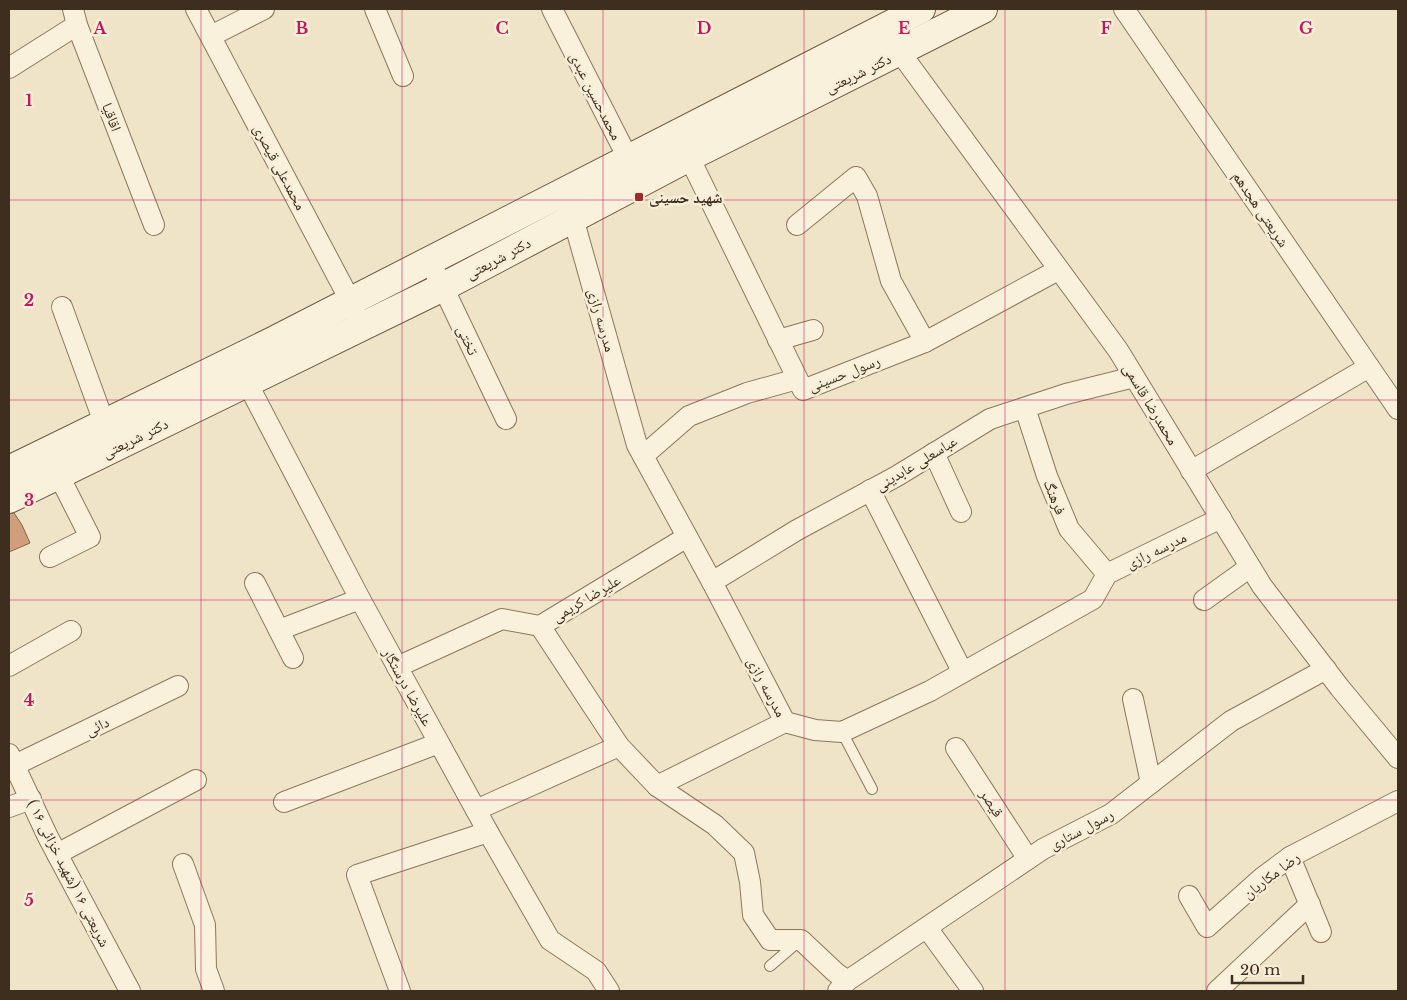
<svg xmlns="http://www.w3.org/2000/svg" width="1407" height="1000" viewBox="0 0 1407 1000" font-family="'Libre Baskerville','Noto Naskh Arabic',serif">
<rect width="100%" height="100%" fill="#f0e4c8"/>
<path fill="#cf9f7d" stroke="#8d5f41" d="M 12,510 L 22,525 L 30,543 L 9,552 L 9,512 Z"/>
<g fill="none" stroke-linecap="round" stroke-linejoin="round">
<defs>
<g id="lane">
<path d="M 842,732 L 872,789"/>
<path d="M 770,966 L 798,942"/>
</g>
<g id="street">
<path d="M 73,9 L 77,25 L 154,225"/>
<path d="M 196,9 L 351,302 L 355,313"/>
<path d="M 375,9 L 403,76"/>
<path d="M 552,9 L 634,170"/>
<path d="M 1124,9 L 1398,409"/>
<path d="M 211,36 L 264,9"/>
<path d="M 891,40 L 1118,350 L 1262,586 L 1340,688 L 1398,758"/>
<path d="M 9,68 L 77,25"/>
<path d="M 681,146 L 689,157 L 803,390 L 925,342 L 1058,270"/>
<path d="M 568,206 L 573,218 L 637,445 L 712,582 L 785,722 L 815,730 L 842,732 L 930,691 L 1093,599 L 1107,574 L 1221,518"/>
<path d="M 797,225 L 856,177 L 867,196 L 891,281 L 925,342"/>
<path d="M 429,261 L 443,287 L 506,419"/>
<path d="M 62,307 L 109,436"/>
<path d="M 778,340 L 813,330"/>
<path d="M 241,371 L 360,599 L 488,832 L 550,940 L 596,971 L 609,991"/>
<path d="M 1025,408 L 1047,476 L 1069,529 L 1107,574"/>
<path d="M 934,453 L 961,512"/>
<path d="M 643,456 L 689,416 L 747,393 L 797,379"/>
<path d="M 1191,471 L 1369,367"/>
<path d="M 870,490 L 962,671"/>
<path d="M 50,557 L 90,537 L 52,462"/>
<path d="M 712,582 L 797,530 L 897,476 L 990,419 L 1066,394 L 1134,377"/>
<path d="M 255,583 L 293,658"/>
<path d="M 1204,600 L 1250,567"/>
<path d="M 540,626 L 619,746 L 657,786 L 715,825 L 744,853 L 750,882 L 753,915 L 770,940 L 801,940 L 835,972 L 847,981"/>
<path d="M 279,630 L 360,599"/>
<path d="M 9,666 L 71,631"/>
<path d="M 397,667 L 502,619 L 540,626 L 687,537"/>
<path d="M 1133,699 L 1151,783"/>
<path d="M 956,748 L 1028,859"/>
<path d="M 9,754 L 48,837 L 130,991"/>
<path d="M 15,765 L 178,686"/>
<path d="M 657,786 L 785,722"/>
<path d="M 284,802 L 439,743"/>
<path d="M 9,807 L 31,799"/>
<path d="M 476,810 L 619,746"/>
<path d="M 57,854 L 196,780"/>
<path d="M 1290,857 L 1321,932"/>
<path d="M 183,864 L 205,925 L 206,969 L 214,991"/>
<path d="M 1189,896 L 1207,927 L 1263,877 L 1290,857 L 1398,801"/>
<path d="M 927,928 L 973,991"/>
<path d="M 400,991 L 357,875 L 488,832"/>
<path d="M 838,991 L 847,981 L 1043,849 L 1111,814 L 1231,721 L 1326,669"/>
<path d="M 1217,991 L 1310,904"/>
</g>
<g id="secondary">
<path d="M 9,470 L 271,342 L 921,9"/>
<path d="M 9,499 L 443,287 L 689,157 L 983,9"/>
</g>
</defs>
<use href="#lane" stroke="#8d765c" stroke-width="12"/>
<use href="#street" stroke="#8d765c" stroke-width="22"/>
<use href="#secondary" stroke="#6f573f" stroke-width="30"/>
<use href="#lane" stroke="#faf1dc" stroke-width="10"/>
<use href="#street" stroke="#faf1dc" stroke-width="20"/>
<use href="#secondary" stroke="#faf1dc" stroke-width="28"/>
</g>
<path fill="none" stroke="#c2185b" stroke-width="1" stroke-opacity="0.55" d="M 201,9 L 201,991M 402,9 L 402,991M 603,9 L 603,991M 804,9 L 804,991M 1005,9 L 1005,991M 1206,9 L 1206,991M 9,200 L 1398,200M 9,400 L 1398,400M 9,600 L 1398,600M 9,800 L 1398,800"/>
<rect fill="#9e2a2b" stroke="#f7eed8" stroke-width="2" x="634" y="192" width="10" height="10" rx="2.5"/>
<g text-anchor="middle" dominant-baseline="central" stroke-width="5" stroke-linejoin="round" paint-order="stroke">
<g font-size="15" fill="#3d2e20" stroke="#f7eed8">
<text transform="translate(858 73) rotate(-26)">دکتر شریعتی</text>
<text transform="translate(596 96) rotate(63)">محمدحسین عبدی</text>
<text transform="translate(112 117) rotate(69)">اقاقیا</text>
<text transform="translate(280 167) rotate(62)">محمدعلی قیصری</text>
<text transform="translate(1261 209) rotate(56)">شریعتی هجدهم</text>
<text transform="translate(498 258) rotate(-28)">دکتر شریعتی</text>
<text transform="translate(602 320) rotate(74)">مدرسه رازی</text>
<text transform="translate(468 340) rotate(65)">تختی</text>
<text transform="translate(844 373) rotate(-21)">رسول حسینی</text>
<text transform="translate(1151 404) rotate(59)">محمدرضا قاسمی</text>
<text transform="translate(135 438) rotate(-26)">دکتر شریعتی</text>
<text transform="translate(916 463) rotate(-31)">عباسعلی عابدینی</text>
<text transform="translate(1055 497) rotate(68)">فرهنگ</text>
<text transform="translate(1156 550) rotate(-26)">مدرسه رازی</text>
<text transform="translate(586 598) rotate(-31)">علیرضا کریمی</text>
<text transform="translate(408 687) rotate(61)">علیرضا درستگار</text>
<text transform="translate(767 687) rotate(62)">مدرسه رازی</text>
<text transform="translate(97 726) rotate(-26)">دائی</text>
<text transform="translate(992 803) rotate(57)">قیصر</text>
<text transform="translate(1081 829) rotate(-28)">رسول ستاری</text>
<text transform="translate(69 873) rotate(63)">شریعتی ۱۶ (شهید خزائی ۱۶ )</text>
<text transform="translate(1271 875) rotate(-37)">رضا مکاریان</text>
</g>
<g font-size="15" font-weight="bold" fill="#3d2e20" stroke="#f7eed8" text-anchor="start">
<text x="649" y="197">شهید حسینی</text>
</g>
</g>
<g font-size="16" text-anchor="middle" font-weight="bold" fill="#c2185b" stroke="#f7eed8" stroke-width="5" stroke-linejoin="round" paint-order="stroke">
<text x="100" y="34">A</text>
<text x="302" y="34">B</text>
<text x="502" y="34">C</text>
<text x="704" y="34">D</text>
<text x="904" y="34">E</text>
<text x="1106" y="34">F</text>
<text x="1306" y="34">G</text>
<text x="29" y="106">1</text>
<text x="29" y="306">2</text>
<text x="29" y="506">3</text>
<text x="29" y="706">4</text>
<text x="29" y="906">5</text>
</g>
<rect width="1407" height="1000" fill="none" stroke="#3d2e20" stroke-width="20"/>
<path d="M1232 975v8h71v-8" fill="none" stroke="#3d2e20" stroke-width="2.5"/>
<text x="1240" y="975" font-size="15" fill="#3d2e20" stroke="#f7eed8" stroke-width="4" paint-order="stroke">20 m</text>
</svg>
